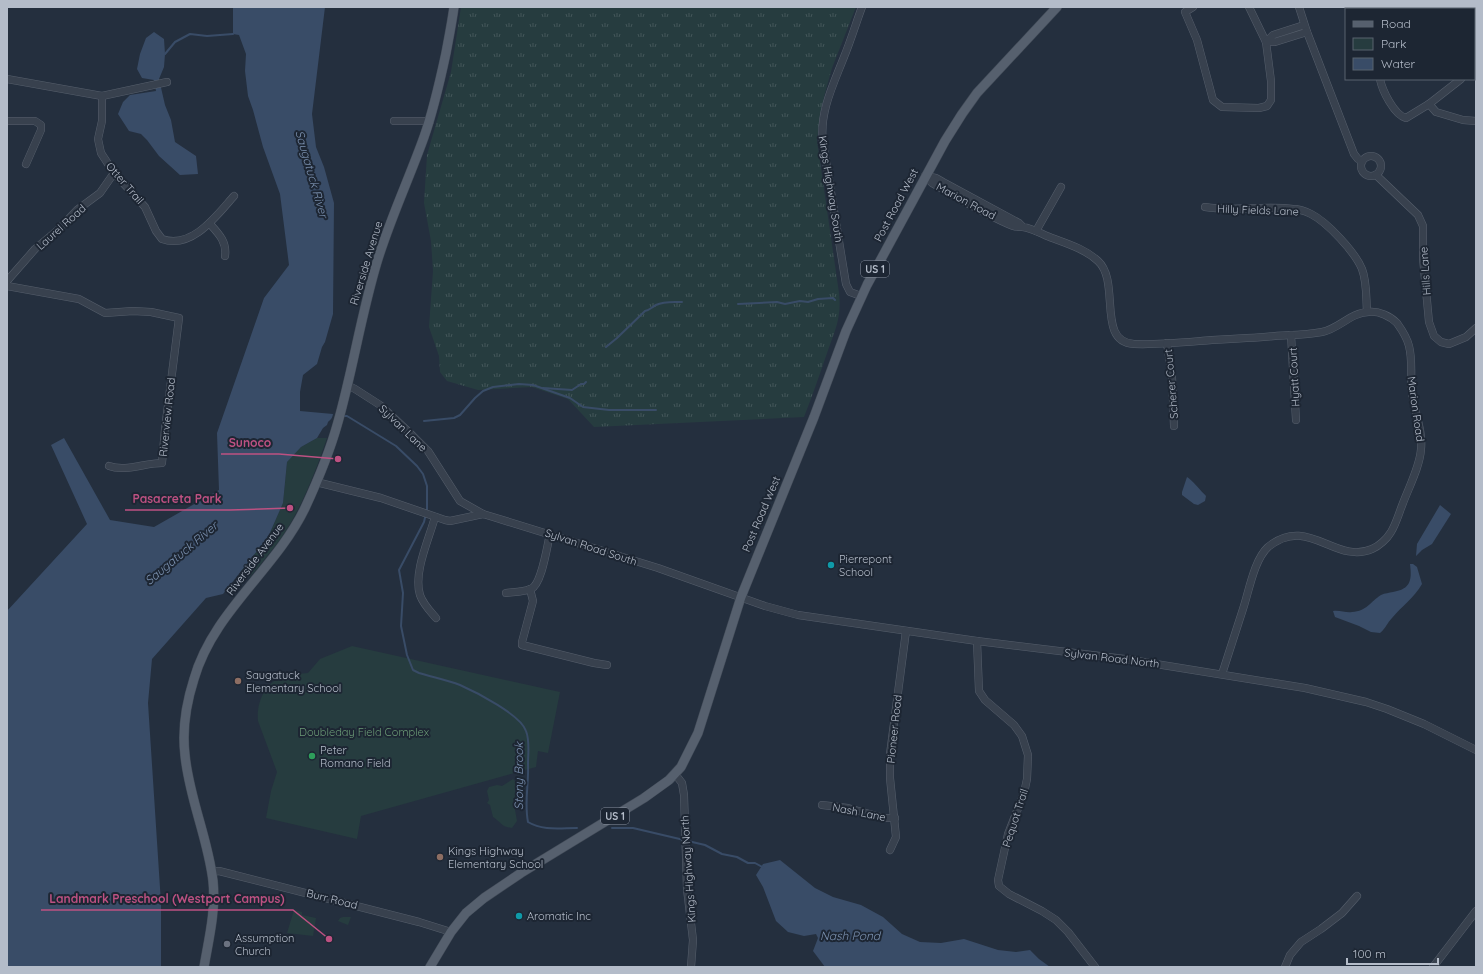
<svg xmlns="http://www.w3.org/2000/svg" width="1483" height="974" viewBox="0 0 1483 974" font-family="Quicksand,sans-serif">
<defs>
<pattern id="grass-tufts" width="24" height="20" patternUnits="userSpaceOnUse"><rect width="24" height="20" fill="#263c3f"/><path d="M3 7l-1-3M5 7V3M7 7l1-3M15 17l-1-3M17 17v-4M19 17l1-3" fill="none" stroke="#435659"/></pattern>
</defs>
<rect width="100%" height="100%" fill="#242f3e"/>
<path fill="url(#grass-tufts)" d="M 461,7 L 856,7 L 832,68 L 825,93 L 820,114 L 817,141 L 839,293 C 842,319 834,332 826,356 C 819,376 812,397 804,417 L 594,427 L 568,399 L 532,387 L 478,390 L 447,381 L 440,372 L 439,356 L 429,327 L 433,271 L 431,241 L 424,203 L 427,155 L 451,72 Z"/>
<g fill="#263c3f">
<path d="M 317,438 L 327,438 C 315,473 301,510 279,541 C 270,553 260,565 250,577 L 241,571 L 269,535 L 283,503 L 287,462 L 293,454 L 301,447 Z"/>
<path d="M 352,646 L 560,692 L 548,753 L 538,751 L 536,767 L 361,816 L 357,839 L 266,818 L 271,791 L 277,772 L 258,721 C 256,701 266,681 286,675 C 293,673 301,674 308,673 L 320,659 Z"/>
<path d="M 513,779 L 515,781 L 515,796 L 514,804 L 517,821 L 512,828 C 501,827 501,822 493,817 L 490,805 L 487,803 L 489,800 L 487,791 L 489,787 L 497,785 L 502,786 Z"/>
<path d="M 294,910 L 302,912 L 302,915 L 316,918 L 313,936 L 287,933 Z"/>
<path d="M 343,917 L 351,917 L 348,925 L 338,921 L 340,918 Z"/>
</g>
<g fill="#394c67">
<path d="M 233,7 L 325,7 L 312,114 L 316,147 L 324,167 L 334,203 L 333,314 L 325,342 L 322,347 L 317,364 L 303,375 L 300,392 L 300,411 L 333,414 C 332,419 331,419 328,422 L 327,425 L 323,428 L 317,438 L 301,447 L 287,462 L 283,503 L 269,535 L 257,551 L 223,594 L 206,598 L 152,659 L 148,703 L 161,903 L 161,967 L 7,967 L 7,611 L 87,524 L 51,445 L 64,438 L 110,520 L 154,527 L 219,490 L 217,433 L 264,298 L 289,265 L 280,194 L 263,147 L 253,110 L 248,96 L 245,71 L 246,54 L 239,35 L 233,34 Z"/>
<path d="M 154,32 L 164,39 L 165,54 L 164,67 L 159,79 L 165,105 L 171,120 L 175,142 L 196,156 L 198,174 L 180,175 L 159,156 L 147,140 L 141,134 L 129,131 L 118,114 L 123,102 L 130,95 L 156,91 L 154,80 L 142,78 L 137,69 L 140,54 L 146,38 Z"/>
<path d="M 1187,477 C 1191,479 1202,492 1206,496 L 1205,501 L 1198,505 L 1194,504 L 1182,495 L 1182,492 Z"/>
<path d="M 1440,505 L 1451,514 L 1432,544 L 1422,550 L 1416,556 L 1417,544 Z"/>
<path d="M 1410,564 L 1413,564 L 1417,567 L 1422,584 C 1414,598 1402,606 1392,618 C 1387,623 1386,628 1380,633 L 1371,632 L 1359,626 L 1335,617 L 1333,611 C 1340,610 1346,613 1352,612 C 1367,611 1370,602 1381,595 C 1385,593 1389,593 1393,592 C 1411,589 1412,580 1410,564 Z"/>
<path d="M 780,860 L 815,888 L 833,897 L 861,905 L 883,917 L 902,934 L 920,942 L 941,943 L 964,939 L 998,950 L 1016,952 L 1030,950 L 1039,959 L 1050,967 L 825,967 L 813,951 L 818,938 L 816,934 L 804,936 L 788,932 L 776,921 L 763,887 L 756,875 L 763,864 Z"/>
</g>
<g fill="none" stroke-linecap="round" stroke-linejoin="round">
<g stroke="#394c67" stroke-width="2">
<path d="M 165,54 L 175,42 L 190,34 L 207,36 L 233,34"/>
<path d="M 738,304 L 777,302 L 785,304 L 800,301 L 808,302 L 818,299 L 833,298 L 835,300"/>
<path d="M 606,347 L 617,338 L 645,311 C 650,310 652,307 656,305 C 664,301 673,302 682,302"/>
<path d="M 543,388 L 572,390 L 581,384 L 584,384 L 586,382"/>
<path d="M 342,416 L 347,416 L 396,446 L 417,466 L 423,474 L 427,486 L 427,509 L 424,522 L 399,570 L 403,593 L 401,626 L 407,655 L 413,670 L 419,673 C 432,677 447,680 460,685 C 476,692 521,715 526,731 C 530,741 528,754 528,764 C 529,784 524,802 528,822 C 543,831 560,828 577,828"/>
<path d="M 424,421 L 454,418 L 460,415 L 475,398 L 483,391 L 493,387 L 519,384 L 533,385 L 570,398 L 583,407 L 609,410 L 656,410"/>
<path d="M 612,828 L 633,828 L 684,840"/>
<path d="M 688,841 L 705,845 L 722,854 L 737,857 L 748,863 L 755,863 L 764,868"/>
</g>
<defs>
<g id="minor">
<path d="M 1193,7 L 1185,12 L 1197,40 L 1213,100 L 1222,107 L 1259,108 L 1267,106 L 1271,100 L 1271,81 L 1266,42 L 1249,7"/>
<path d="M 1299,7 L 1307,32 L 1354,154 L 1358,159 L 1362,161"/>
<path d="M 1474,22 L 1476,25"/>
<path d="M 1304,25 L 1273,35 L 1266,42 L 1275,42 L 1307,32"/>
<path d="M 1474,68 L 1476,67"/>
<path d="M 7,79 L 102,96 L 167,82"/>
<path d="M 1380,79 C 1382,90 1394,115 1406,118 L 1429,104"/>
<path d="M 1461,79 L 1429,104 L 1436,112 L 1463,120 L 1476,121"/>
<path d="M 102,96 L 102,121 L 98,139 L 101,153 L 114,173 L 145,207 L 156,231 L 162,239 C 192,250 217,215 234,196"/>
<path d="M 7,121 L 35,121 L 41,125 L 41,130 L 26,164"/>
<path d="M 394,121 L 430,121"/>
<circle cx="1371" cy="166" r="10"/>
<path d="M 1376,175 L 1418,215 L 1423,226 L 1423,258 L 1429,322 L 1434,336 L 1441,342 L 1449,344 L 1466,337 L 1476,328"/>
<path d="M 1205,207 C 1234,212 1264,205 1293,209 C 1299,209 1305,211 1311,214 C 1327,222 1355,252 1362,269 C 1367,282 1366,298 1367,311"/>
<path d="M 210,224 C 219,234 227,242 225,256"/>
<path d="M 1023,227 L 1019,223 L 943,182 L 936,178 L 925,176 L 932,183 L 939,187 C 962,200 988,216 1013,226 C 1016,227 1019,227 1023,227 C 1031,228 1040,233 1047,236 C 1065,243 1084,248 1098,261 C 1121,282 1096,342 1134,344 C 1160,345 1187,342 1212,340 C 1233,339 1254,338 1275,336 C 1290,335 1306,335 1322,332 C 1339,329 1351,312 1369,312 C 1379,311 1390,316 1397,323 C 1402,330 1407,337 1409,346 C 1413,361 1410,377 1412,393 C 1414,411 1423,430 1421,449 C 1420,466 1409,487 1403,503 C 1399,513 1396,524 1391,532 C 1387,539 1379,546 1372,549 C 1335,565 1308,514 1268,547 C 1254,560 1249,591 1243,609 C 1236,631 1229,652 1222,674"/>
<path d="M 1036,231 L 1061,187"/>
<path d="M 7,281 L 35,249 L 59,229 L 77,210 L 100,193 L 114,173"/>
<path d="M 7,286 L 79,299 L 105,313 L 133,311 L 151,312 L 179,318 L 165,429 L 162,463 C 145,463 125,472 109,466"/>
<path d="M 861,296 L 850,292 L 846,284 L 823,143 C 819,113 833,85 844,57 C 851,40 856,23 862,7"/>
<path d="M 1291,335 L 1296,420"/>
<path d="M 1167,343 L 1172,377 L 1174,426"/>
<path d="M 347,385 L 355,389 L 380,405 L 413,436 L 428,451 L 460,501 L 483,514"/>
<path d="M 316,482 L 381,498 L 445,520 L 450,521 L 483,514 L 493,517 L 658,568 L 765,606 L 798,615 L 977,641 L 1125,659 L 1305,688 L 1366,702 L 1387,709 L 1424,724 L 1476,750"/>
<path d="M 435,517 C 429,539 413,573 420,595 C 423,604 430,611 436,618"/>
<path d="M 530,589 L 533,601 L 522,642 L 522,645 L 594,663 L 607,665"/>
<path d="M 506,593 C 514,592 523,592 531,589 C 542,584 547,546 550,534"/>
<path d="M 977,641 L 979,691 L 985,700 L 1014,725 L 1022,736 L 1028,755 L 1027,779 L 1024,793 L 1008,834 L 998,880 L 999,886 L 1009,894 L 1042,911 L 1056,920 L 1068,932 L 1095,967"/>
<path d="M 675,774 L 682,783 L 684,795 L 687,889 L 693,940 L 691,967"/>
<path d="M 822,805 L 848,808 L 884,818 L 895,818"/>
<path d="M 890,850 L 896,837 L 890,778 L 890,754 L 906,631"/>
<path d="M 212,872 L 219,871 L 419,922 L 451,932"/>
<path d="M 1285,967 L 1290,955 L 1301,942 L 1321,929 L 1342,913 L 1357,896"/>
<path d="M 1433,967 L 1476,911"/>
</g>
<g id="major">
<path d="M 204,967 C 209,938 216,910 213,881 C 208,838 189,798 185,755 C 182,730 186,704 194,679 C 213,612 275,570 305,508 C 318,480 330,451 338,422 C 353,369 361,315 377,262 C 390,219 409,179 424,137 C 434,109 440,81 446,53 C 449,37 452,22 454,7"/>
<path d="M 430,967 L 451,932 L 466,913 L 484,898 L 521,873 L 644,798 L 669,780 L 681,767 L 698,733 L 741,597 L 814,417 L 846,331 L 867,285 L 945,141 L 962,114 L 977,93 L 1057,7"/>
</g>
</defs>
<use href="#minor" stroke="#565f6c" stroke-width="8"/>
<use href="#major" stroke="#414a57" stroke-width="10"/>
<use href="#minor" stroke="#38414e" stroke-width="7"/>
<use href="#major" stroke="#56606e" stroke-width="9"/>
</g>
<g fill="#0f9aa8" stroke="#1d2633" stroke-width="1.5">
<circle cx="831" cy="565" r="4"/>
<circle cx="519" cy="916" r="4"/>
</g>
<g fill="#8d6e63" stroke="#1d2633" stroke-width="1.5">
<circle cx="238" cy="681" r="4"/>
<circle cx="440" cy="857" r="4"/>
</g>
<circle fill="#2e9e5b" stroke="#1d2633" stroke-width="1.5" cx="312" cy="756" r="4"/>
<circle fill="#6b7280" stroke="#1d2633" stroke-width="1.5" cx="227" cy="944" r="4"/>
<g text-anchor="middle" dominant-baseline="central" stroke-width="4" stroke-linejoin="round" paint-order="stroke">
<g fill="#1d2633" stroke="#878f9c" stroke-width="1">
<rect x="861" y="261" width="28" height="16" rx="3"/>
<rect x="601" y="808" width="28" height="16" rx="3"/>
</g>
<g font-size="10" font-weight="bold" fill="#b4bcc9">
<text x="875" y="269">US 1</text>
<text x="615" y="816">US 1</text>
</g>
<g font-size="11" fill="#b4bcc9" stroke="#1d2633">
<text transform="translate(125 183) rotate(49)">Otter Trail</text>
<text transform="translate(831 189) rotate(81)">Kings Highway South</text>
<text transform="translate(966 201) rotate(28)">Marion Road</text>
<text transform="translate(896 205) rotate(-62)">Post Road West</text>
<text transform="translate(1258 210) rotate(2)">Hilly Fields Lane</text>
<text transform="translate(61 227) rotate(-42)">Laurel Road</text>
<text transform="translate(366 263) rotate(-73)">Riverside Avenue</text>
<text transform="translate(1425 271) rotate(-94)">Hills Lane</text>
<text transform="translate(1294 377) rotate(-93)">Hyatt Court</text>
<text transform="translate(1171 384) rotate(-95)">Scherer Court</text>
<text transform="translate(1416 409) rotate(82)">Marion Road</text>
<text transform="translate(167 417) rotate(-84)">Riverview Road</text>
<text transform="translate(403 428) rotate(44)">Sylvan Lane</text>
<text transform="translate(761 514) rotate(-67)">Post Road West</text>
<text transform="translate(591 547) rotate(18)">Sylvan Road South</text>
<text transform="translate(255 559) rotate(-53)">Riverside Avenue</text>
<text transform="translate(1112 658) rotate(7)">Sylvan Road North</text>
<text transform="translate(894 729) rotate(-84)">Pioneer Road</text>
<text transform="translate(859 812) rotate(11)">Nash Lane</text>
<text transform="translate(1015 818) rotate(-72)">Pequot Trail</text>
<text transform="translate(688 869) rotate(-94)">Kings Highway North</text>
<text transform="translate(332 899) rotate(14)">Burr Road</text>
</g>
<g font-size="11" fill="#b4bcc9" stroke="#1d2633" text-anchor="start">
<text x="839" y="559">Pierrepont<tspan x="839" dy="13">School</tspan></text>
<text x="246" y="675">Saugatuck<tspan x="246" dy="13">Elementary School</tspan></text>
<text x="320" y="750">Peter<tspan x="320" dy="13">Romano Field</tspan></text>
<text x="448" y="851">Kings Highway<tspan x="448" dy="13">Elementary School</tspan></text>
<text x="527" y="916">Aromatic Inc</text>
<text x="235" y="938">Assumption<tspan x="235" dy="13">Church</tspan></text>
</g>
<g font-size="11" fill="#6b9a76" stroke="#1d2633">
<text x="364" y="732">Doubleday Field Complex</text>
</g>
<g font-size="12" font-style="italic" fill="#7c92b1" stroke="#1d2633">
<text transform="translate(312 174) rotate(74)">Saugatuck River</text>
<text transform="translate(181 553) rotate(-40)">Saugatuck River</text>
<text transform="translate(518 776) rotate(-90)">Stony Brook</text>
<text x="850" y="935">Nash Pond</text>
</g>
</g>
<path fill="none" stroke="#bd5182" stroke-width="1.5" d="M338 459L279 454H221M290 508L230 510H125M329 939L293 910H41"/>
<g fill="#bd5182" stroke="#1d2633" stroke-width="1.5">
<circle cx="338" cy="459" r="4"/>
<circle cx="290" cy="508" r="4"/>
<circle cx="329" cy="939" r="4"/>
</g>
<g font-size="12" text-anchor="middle" font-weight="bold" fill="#bd5182" stroke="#1d2633" stroke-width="4" stroke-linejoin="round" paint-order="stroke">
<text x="250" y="447">Sunoco</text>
<text x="177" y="503">Pasacreta Park</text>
<text x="167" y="903">Landmark Preschool (Westport Campus)</text>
</g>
<rect width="1483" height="974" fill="none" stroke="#b4bcc9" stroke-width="16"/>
<rect x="1345" y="8" width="130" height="72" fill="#1d2633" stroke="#59626f"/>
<rect x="1353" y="21" width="20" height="6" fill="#56606e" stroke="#59626f"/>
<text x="1381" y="28" font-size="12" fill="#b4bcc9">Road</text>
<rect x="1353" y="38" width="20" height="12" fill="#263c3f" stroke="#59626f"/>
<text x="1381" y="48" font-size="12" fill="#b4bcc9">Park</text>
<rect x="1353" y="58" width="20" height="12" fill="#394c67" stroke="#59626f"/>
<text x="1381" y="68" font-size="12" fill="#b4bcc9">Water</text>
<path d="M1347 958v6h91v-6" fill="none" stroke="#b4bcc9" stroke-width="2"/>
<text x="1353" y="958" font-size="12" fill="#b4bcc9" stroke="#1d2633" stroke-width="3" paint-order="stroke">100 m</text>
</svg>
